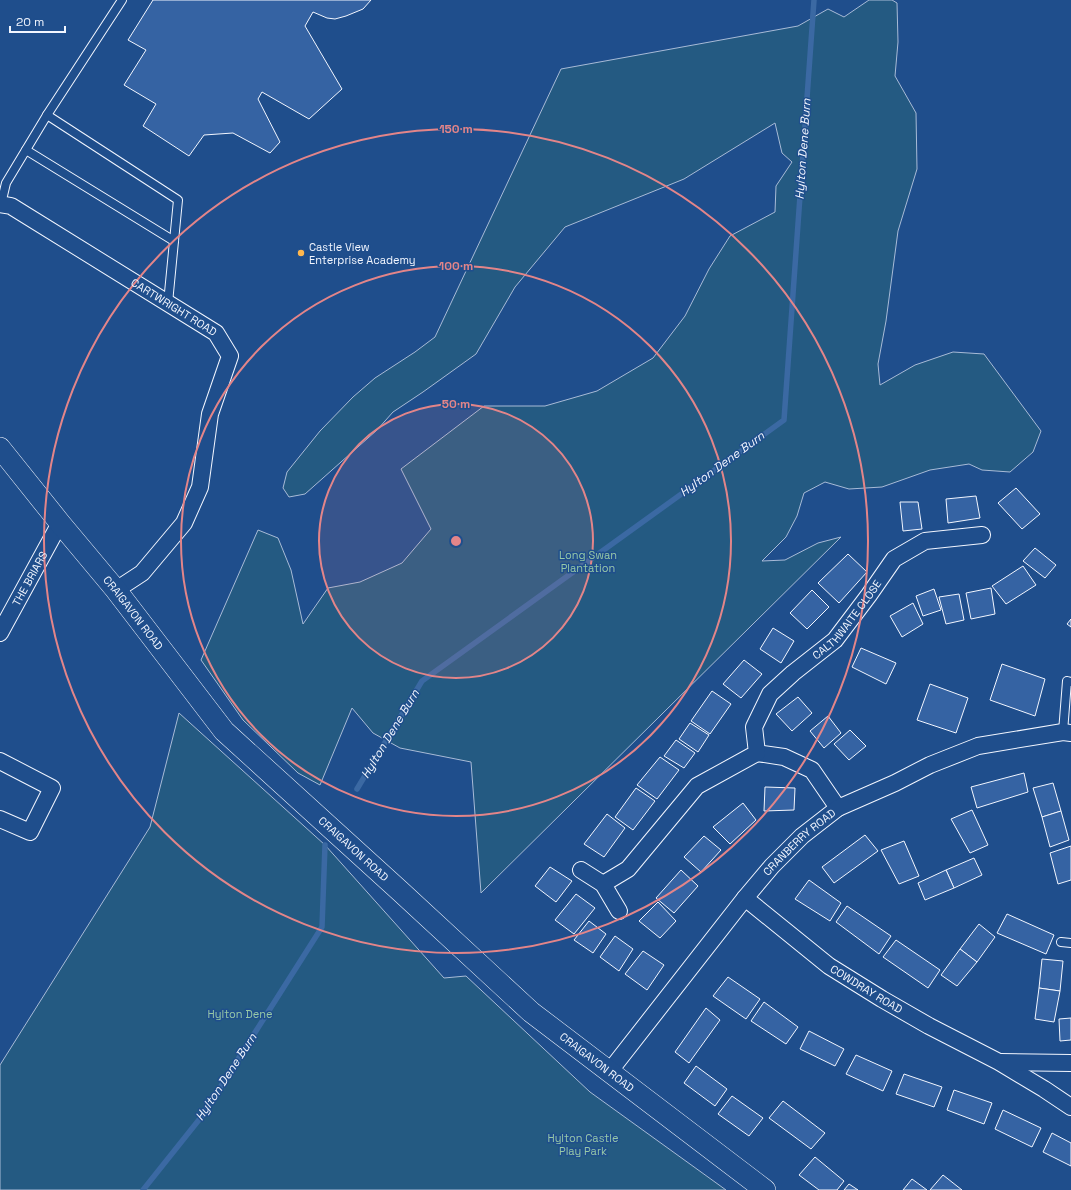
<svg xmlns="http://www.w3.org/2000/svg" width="1071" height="1190" viewBox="0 0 1071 1190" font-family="'Space Grotesk',sans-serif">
<rect width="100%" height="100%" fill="#1f4e8c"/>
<g fill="#245a82" stroke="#a8bbd7">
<path d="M 869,0 L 892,0 L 897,3 L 898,42 L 895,76 L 916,113 L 917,169 L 898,231 L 886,321 L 878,364 L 880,385 L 915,365 L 953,352 L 984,354 L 1041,431 L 1033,452 L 1010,472 L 982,470 L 969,464 L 930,470 L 882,487 L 849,489 L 825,482 L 804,493 L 797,516 L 786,537 L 762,561 L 785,560 L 818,543 L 841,537 L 481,893 L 471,762 L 400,748 L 373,733 L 352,708 L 320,785 L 298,773 L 243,720 L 201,660 L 258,530 L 278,538 L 291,570 L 303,624 L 328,588 L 360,582 L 402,563 L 431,529 L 401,469 L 484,406 L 545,406 L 597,391 L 653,358 L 685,316 L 709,269 L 730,236 L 775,212 L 776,186 L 792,162 L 782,153 L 775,123 L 684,179 L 565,227 L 515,287 L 476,354 L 423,392 L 393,412 L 377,430 L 305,494 L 289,497 L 283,488 L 287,472 L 320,431 L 353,397 L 375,378 L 415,352 L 435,337 L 561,69 L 798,26 L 828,9 L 844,17 Z"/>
<path d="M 179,713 L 325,845 L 444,978 L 466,976 L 590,1092 L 726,1190 L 0,1190 L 0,1065 L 150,827 Z"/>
</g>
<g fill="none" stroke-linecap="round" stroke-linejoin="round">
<g stroke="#3b69a3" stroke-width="5.5">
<path d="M 357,789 L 422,681 L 784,420 L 814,0"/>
<path d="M 143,1190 L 202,1116 L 322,927 L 325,845"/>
</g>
</g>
<g fill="#3563a3" stroke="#f2f6ff">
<path d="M 153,0 L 371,0 L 363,9 L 346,16 L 335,19 L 327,18 L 313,12 L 305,26 L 342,89 L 309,119 L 262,92 L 258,99 L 280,142 L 270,153 L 233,133 L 204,135 L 189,156 L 143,126 L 156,104 L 124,85 L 146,50 L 128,40 Z"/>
<path d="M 1016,488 L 1040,514 L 1022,529 L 998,503 Z"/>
<path d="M 976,496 L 980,518 L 948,523 L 946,499 Z"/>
<path d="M 900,502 L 918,502 L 922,529 L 903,531 Z"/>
<path d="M 1035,548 L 1056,565 L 1045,578 L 1023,561 Z"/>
<path d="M 848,554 L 867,572 L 839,603 L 818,583 Z"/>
<path d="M 1023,566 L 1036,585 L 1006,604 L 992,586 Z"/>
<path d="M 991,588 L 995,614 L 971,619 L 966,593 Z"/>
<path d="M 934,589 L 941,610 L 923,616 L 916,596 Z"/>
<path d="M 812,590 L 829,607 L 807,629 L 790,613 Z"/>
<path d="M 959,594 L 964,620 L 946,624 L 939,597 Z"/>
<path d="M 913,603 L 923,624 L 902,637 L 890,616 Z"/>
<path d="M 1071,619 L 1071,627 L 1067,624 Z"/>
<path d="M 773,628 L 794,641 L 781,663 L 760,649 Z"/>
<path d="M 861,648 L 896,663 L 886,684 L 852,667 Z"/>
<path d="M 744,660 L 762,674 L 741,698 L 723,684 Z"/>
<path d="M 1002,664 L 1045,679 L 1035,716 L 990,700 Z"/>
<path d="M 930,684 L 968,698 L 956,733 L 917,720 Z"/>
<path d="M 712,691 L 731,704 L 710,734 L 691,721 Z"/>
<path d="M 798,697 L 812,713 L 792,731 L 776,714 Z"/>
<path d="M 828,716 L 841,733 L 824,748 L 810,731 Z"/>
<path d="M 690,723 L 709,735 L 698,752 L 679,739 Z"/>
<path d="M 850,730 L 866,746 L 849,760 L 834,744 Z"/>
<path d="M 676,740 L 695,753 L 684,768 L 664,756 Z"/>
<path d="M 660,757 L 679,770 L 657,799 L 637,785 Z"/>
<path d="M 1024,773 L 1028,792 L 977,808 L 971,787 Z"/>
<path d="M 1053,783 L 1061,811 L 1042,817 L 1033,788 Z"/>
<path d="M 765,787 L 795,788 L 794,810 L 764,811 Z"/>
<path d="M 636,788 L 655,801 L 633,830 L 615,817 Z"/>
<path d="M 743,803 L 756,820 L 730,844 L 713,827 Z"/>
<path d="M 972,810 L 988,845 L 970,853 L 951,819 Z"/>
<path d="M 1061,811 L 1069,840 L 1050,847 L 1042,817 Z"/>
<path d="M 607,814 L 625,828 L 604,857 L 584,844 Z"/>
<path d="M 865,835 L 878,851 L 834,883 L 822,867 Z"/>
<path d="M 704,836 L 721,850 L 701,872 L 684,857 Z"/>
<path d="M 904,841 L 919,876 L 899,884 L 881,850 Z"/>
<path d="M 1071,846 L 1071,880 L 1058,884 L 1050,853 Z"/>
<path d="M 974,858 L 982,875 L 954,888 L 946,870 Z"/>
<path d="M 550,867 L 572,881 L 556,902 L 535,886 Z"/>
<path d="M 681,870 L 698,886 L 674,913 L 656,898 Z"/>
<path d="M 946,870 L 954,888 L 925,900 L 918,883 Z"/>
<path d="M 809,880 L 841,903 L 830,921 L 795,899 Z"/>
<path d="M 576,894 L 595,908 L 574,934 L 555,920 Z"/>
<path d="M 658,902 L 676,921 L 660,938 L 639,921 Z"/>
<path d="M 847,906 L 891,936 L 879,954 L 836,922 Z"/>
<path d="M 1007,914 L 1054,935 L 1046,954 L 997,933 Z"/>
<path d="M 589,921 L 606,934 L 593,953 L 574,940 Z"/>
<path d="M 979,924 L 995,937 L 977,962 L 960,949 Z"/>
<path d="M 615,936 L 633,949 L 619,971 L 600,957 Z"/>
<path d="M 896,940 L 940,970 L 928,988 L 883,957 Z"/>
<path d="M 960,949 L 977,962 L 957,986 L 941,975 Z"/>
<path d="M 643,951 L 664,965 L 647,990 L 625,974 Z"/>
<path d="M 1042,959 L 1063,961 L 1060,991 L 1039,988 Z"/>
<path d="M 728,977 L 760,999 L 746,1019 L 713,996 Z"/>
<path d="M 1039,988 L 1060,991 L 1054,1022 L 1035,1019 Z"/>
<path d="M 764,1002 L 798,1027 L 786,1044 L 751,1021 Z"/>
<path d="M 706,1008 L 720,1020 L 689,1063 L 675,1052 Z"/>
<path d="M 1071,1018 L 1071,1040 L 1060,1041 L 1059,1019 Z"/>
<path d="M 809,1031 L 844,1049 L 835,1066 L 800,1049 Z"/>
<path d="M 856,1055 L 892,1071 L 883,1091 L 846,1074 Z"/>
<path d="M 696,1066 L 727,1089 L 715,1106 L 684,1083 Z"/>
<path d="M 904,1074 L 942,1087 L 934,1107 L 896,1094 Z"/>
<path d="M 954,1090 L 992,1103 L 984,1124 L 947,1110 Z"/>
<path d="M 732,1096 L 763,1118 L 749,1136 L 718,1114 Z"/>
<path d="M 783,1101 L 825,1133 L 811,1149 L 769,1118 Z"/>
<path d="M 1003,1110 L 1041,1128 L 1032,1147 L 995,1129 Z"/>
<path d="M 1052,1133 L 1071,1143 L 1071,1166 L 1043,1152 Z"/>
<path d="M 815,1157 L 844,1181 L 837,1190 L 819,1190 L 799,1175 Z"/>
<path d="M 943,1175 L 962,1190 L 930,1190 Z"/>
<path d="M 912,1179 L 927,1190 L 903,1190 Z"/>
<path d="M 849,1184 L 858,1190 L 844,1190 Z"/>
</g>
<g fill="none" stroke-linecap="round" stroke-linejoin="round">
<defs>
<g id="service">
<path d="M 47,115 L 122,0"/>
<path d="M 26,150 L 174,241"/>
<path d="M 1,204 L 6,183 L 47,115 L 178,200 L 168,303"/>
<path d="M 1063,732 L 1067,681 L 1071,682"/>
<path d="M 1061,942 L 1071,943"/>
</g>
<g id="minor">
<path id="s1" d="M 0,204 L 11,206 L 216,333 L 230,356 L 210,414 L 200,487 L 184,523 L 142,573 L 116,590"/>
<path id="s2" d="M 0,633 L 60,523"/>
<path d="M 757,753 L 784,757 L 812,770 L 838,808"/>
<path d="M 0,761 L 52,788 L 30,832 L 0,819"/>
<path d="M 581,870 L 603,884 L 619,911"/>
<path id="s3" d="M 603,884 L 628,869 L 697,786 L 757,753 L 754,727 L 770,694 L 793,673 L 835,640 L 869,595 L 894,559 L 925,541 L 982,535"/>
<path id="s4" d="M 745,898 L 829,966 L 882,999 L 929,1026 L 999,1062 L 1044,1089 L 1071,1107"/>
<path d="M 1000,1062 L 1071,1063"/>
<path id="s5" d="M 609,1072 L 745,898 L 772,866 L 802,836 L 838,808 L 895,783 L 930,765 L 978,746 L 1063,732 L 1071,733"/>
</g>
<g id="tertiary">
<path id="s6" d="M 0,448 L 60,523 L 116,590 L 224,731 L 400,891 L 531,1012 L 765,1190"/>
</g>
</defs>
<use href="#service" stroke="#f2f6ff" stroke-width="10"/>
<use href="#minor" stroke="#f2f6ff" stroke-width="18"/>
<use href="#tertiary" stroke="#f2f6ff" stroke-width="22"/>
<use href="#service" stroke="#1f4e8c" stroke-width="8"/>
<use href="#minor" stroke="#1f4e8c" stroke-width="16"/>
<use href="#tertiary" stroke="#1f4e8c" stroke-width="21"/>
</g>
<circle cx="456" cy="541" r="137" fill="#e38589" fill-opacity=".12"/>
<g fill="none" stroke="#e38589" stroke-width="2">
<circle cx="456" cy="541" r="137"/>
<circle cx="456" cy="541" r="275"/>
<circle cx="456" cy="541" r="412"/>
</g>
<circle fill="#ffb74d" stroke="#1f4e8c" stroke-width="1.5" cx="301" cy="253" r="4"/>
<g text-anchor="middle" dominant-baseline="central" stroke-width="3" stroke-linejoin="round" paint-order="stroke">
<g font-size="11" fill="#f2f6ff" stroke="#1f4e8c" text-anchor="start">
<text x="309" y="247">Castle View<tspan x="309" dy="13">Enterprise Academy</tspan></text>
</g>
<g font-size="11" fill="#f2f6ff" stroke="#1f4e8c">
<text stroke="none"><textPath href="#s1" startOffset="203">CARTWRIGHT ROAD</textPath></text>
<text stroke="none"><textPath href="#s2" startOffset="62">THE BRIARS</textPath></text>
<text stroke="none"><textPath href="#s6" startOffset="212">CRAIGAVON ROAD</textPath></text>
<text stroke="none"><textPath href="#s3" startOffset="376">CALTHWAITE CLOSE</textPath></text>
<text stroke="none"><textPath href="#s5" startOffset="299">CRANBERRY ROAD</textPath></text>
<text stroke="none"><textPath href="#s6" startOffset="536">CRAIGAVON ROAD</textPath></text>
<text stroke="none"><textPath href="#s4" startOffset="152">COWDRAY ROAD</textPath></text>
<text stroke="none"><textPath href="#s6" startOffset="860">CRAIGAVON ROAD</textPath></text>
</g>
<g font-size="11" fill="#97c8a6" stroke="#1f4e8c">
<text x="588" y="555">Long Swan<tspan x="588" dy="13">Plantation</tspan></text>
<text x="240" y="1014">Hylton Dene</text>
<text x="583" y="1138">Hylton Castle<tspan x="583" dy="13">Play Park</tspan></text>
</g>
<g font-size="12" font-style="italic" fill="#f2f6ff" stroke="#1f4e8c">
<text transform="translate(803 149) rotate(-86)">Hylton Dene Burn</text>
<text transform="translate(722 464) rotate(-36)">Hylton Dene Burn</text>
<text transform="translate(390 734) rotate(-59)">Hylton Dene Burn</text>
<text transform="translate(226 1077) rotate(-57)">Hylton Dene Burn</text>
</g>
</g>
<circle cx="456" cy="541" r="6" fill="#e38589" stroke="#1f4e8c" stroke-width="2"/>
<g font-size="12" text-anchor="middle" font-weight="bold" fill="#e38589" stroke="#1f4e8c" stroke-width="3" stroke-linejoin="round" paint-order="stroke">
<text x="456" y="133">150 m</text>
<text x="456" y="270">100 m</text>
<text x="456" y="408">50 m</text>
</g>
<path d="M10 26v6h55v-6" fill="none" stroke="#f2f6ff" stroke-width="2"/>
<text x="16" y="26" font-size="12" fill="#f2f6ff" stroke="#1f4e8c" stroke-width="3" paint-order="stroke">20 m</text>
</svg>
